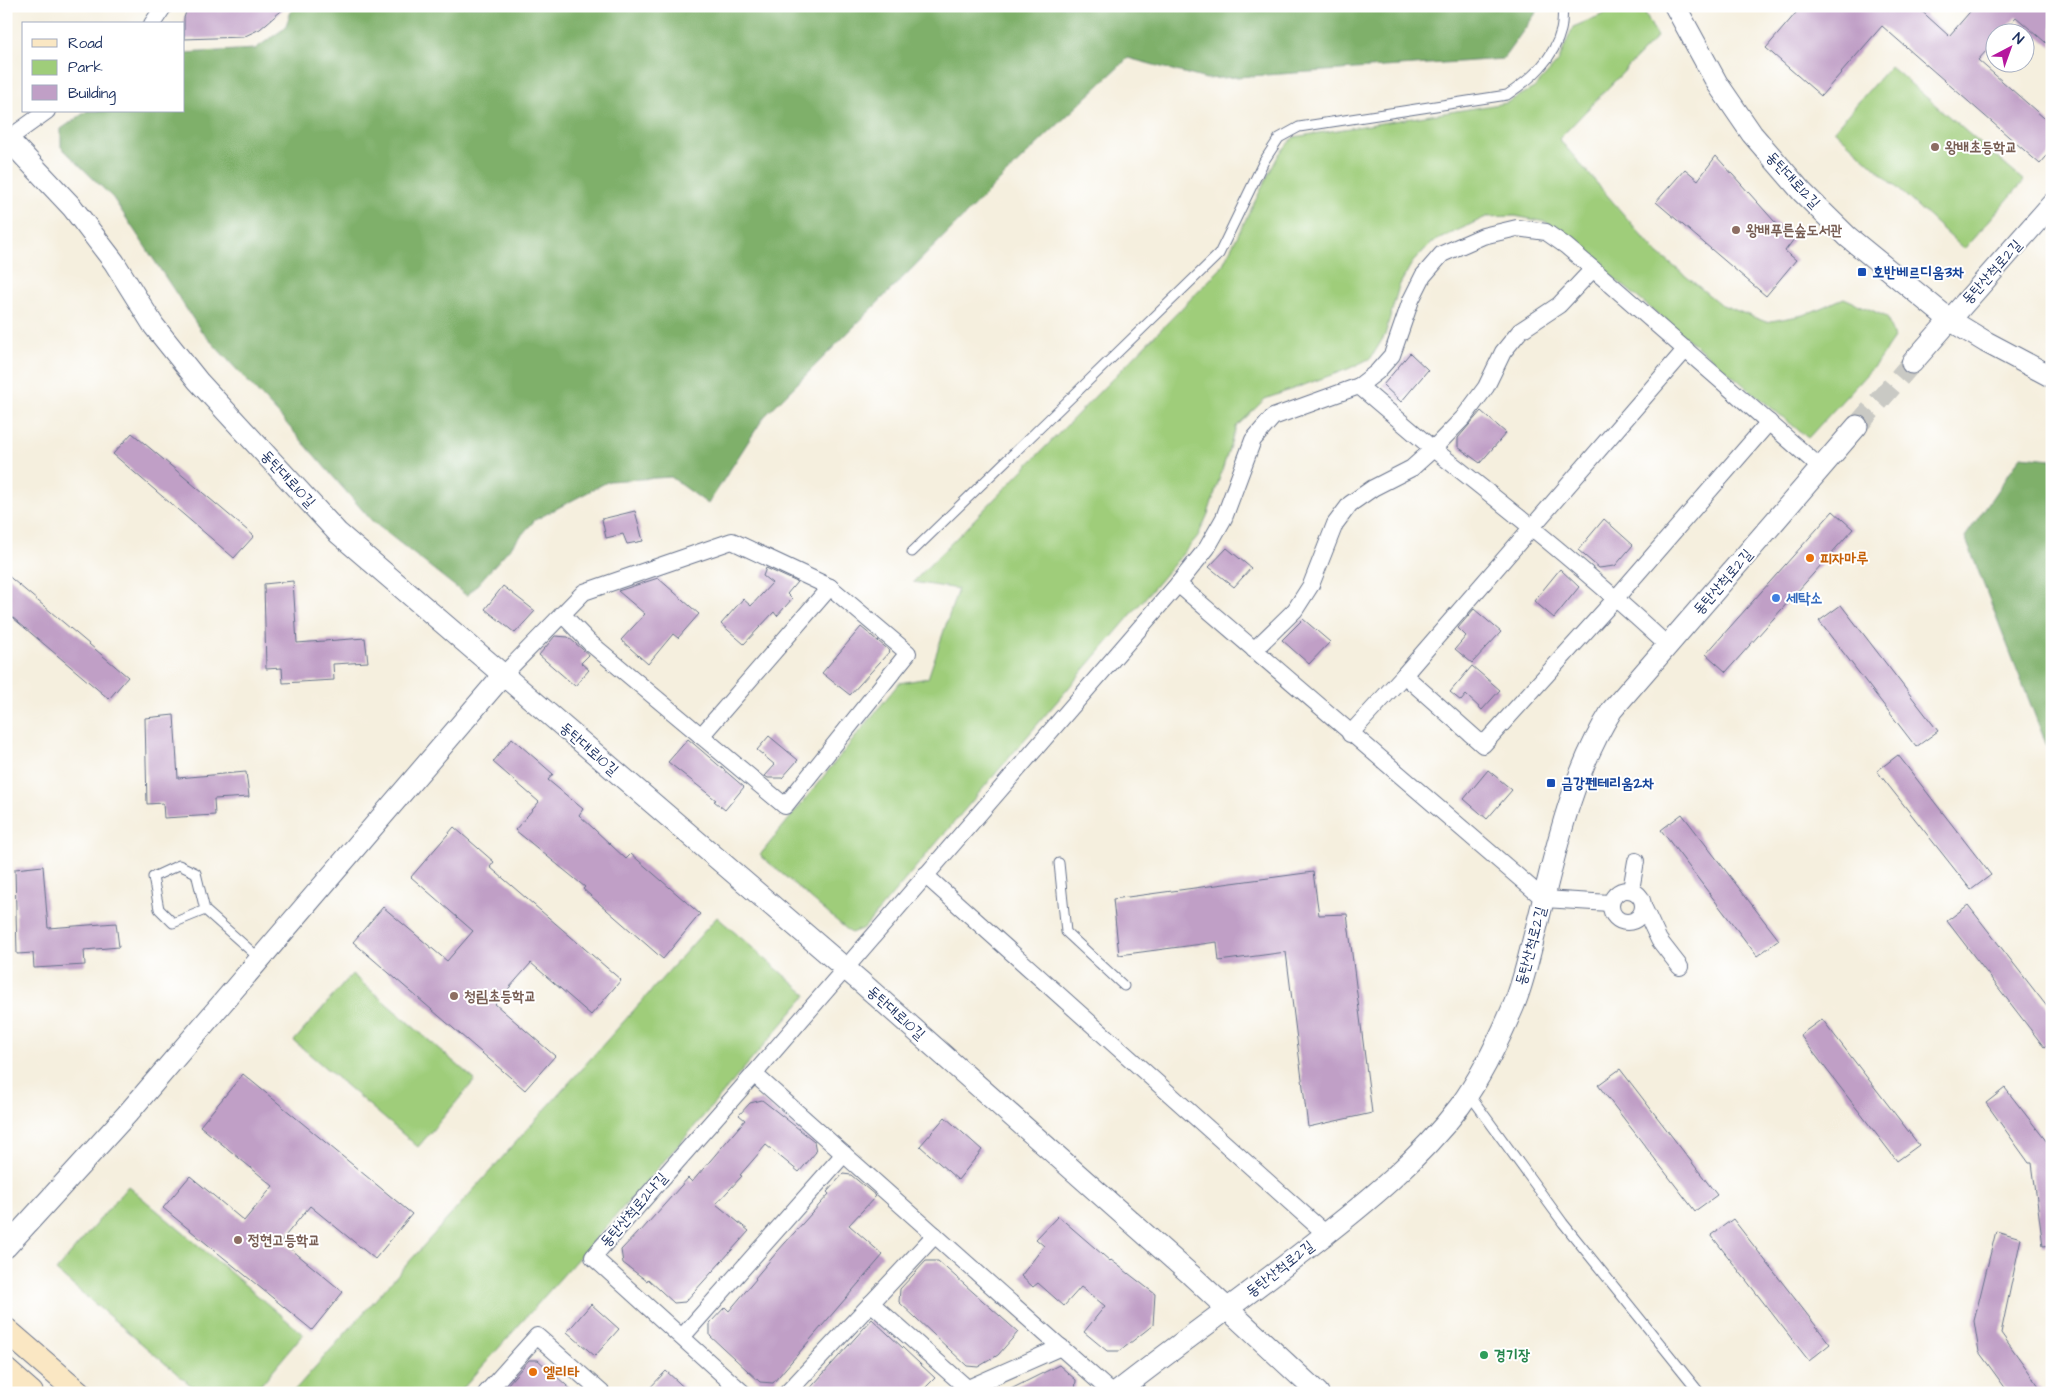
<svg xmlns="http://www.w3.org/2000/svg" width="2058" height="1399" viewBox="0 0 2058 1399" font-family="'Architects Daughter','Poor Story',sans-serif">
<rect width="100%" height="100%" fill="#fff"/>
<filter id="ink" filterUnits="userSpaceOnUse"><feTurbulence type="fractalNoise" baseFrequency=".02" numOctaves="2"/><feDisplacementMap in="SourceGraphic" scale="10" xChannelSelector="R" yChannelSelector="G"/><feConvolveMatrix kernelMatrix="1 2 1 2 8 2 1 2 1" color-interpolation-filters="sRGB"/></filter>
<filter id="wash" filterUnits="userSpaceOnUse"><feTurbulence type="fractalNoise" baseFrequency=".0096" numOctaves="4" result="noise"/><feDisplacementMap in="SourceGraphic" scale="20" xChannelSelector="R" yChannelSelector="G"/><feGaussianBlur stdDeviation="1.12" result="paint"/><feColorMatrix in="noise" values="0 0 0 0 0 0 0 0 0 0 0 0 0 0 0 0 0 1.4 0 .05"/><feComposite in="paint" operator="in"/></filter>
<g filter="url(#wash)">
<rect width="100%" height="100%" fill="#f5efde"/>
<g fill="#9fcd7a" stroke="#5d7e6c">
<path d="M 1623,6 L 1642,6 L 1657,37 L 1559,139 L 1655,251 L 1720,304 L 1766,322 L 1804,315 L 1844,298 L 1887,317 L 1894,338 L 1876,364 L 1808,438 L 1546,222 L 1515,216 L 1486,217 L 1431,243 L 1412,263 L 1399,286 L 1385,335 L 1371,358 L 1348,369 L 1265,399 L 1236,427 L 1208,514 L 1198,536 L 864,928 L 851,933 L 760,855 L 899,683 L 928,678 L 958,589 L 913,582 L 1221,268 L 1279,154 L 1294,137 L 1506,103 L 1534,88 L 1558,62 L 1573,27 Z"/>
<path d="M 1890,66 L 2024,181 L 1964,249 L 1834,130 Z"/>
<path d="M 717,917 L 807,995 L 688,1134 L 459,1393 L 292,1393 Z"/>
<path d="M 352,974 L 475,1080 L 418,1147 L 294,1041 Z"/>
<path d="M 128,1186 L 303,1334 L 254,1393 L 200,1393 L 56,1271 Z"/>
</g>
<g fill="#7fb06a" stroke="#4d7064">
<path d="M 293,6 L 1541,6 L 1503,59 L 1206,79 L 1128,58 L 1007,173 L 764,417 L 708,504 L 671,477 L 609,481 L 535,520 L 467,596 L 372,521 L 279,415 L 201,331 L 113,198 L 61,147 L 61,129 L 87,111 L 184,111 L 184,53 L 255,49 L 285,28 Z"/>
<path d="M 2021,456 L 2052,459 L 2052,759 L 1965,537 Z"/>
</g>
<g id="blocks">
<g fill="#c09fc6">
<path d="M 188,6 L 287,6 L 260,29 L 243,37 L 184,39 L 184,18 Z"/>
<path d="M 1802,6 L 1916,6 L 1949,36 L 1975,6 L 2052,6 L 2052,48 L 2016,17 L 2002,32 L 1996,32 L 1996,40 L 1978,60 L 2052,125 L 2052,150 L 2040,164 L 1882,26 L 1821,96 L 1766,48 Z"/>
<path d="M 1716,156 L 1774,221 L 1794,239 L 1785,251 L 1796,260 L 1766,296 L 1656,202 L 1685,169 L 1698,180 Z"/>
<path d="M 1410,353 L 1428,370 L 1401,402 L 1383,385 Z"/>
<path d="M 1481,411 L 1506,433 L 1480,463 L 1458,447 L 1458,438 Z"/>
<path d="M 132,433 L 254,536 L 234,558 L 113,454 Z"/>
<path d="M 635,511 L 643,541 L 627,544 L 623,534 L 606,538 L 602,519 Z"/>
<path d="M 1833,511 L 1853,529 L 1726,672 L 1706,654 Z"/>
<path d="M 1604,519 L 1633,545 L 1615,566 L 1599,568 L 1578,550 Z"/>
<path d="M 1227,548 L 1251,568 L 1234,587 L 1209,567 Z"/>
<path d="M 766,568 L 797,582 L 787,594 L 792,599 L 777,616 L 774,612 L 744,644 L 721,624 L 743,599 L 751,606 L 772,583 L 763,576 Z"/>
<path d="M 1560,569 L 1579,587 L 1554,618 L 1534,601 Z"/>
<path d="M 6,574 L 128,677 L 109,699 L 6,612 Z"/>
<path d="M 658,578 L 699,614 L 678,638 L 673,634 L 648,664 L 621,640 L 645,614 L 618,591 Z"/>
<path d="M 293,581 L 297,643 L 365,638 L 368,662 L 333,664 L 334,680 L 283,683 L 282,668 L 266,669 L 264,584 Z"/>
<path d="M 503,586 L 535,611 L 515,633 L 485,609 Z"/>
<path d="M 1841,605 L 1938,731 L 1916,747 L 1819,621 Z"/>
<path d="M 1474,609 L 1501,632 L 1472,663 L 1455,649 L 1466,636 L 1458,628 Z"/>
<path d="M 1303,619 L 1330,642 L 1309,664 L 1282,640 Z"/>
<path d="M 861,627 L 890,651 L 850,695 L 822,673 Z"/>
<path d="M 555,636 L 568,637 L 589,655 L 581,663 L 589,670 L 575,686 L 539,655 Z"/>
<path d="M 1472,666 L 1500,690 L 1482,710 L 1466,695 L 1461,701 L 1450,692 Z"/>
<path d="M 174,715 L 178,778 L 246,772 L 249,797 L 214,799 L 215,815 L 164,818 L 163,803 L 147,804 L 145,718 Z"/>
<path d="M 769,736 L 798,760 L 782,778 L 768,778 L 765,776 L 775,765 L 757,750 Z"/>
<path d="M 512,738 L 553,774 L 548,780 L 583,809 L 579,815 L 626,859 L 631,854 L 700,914 L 663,959 L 583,889 L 585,887 L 515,830 L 539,802 L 493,762 Z"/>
<path d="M 688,739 L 744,787 L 725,810 L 714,801 L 716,800 L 668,762 Z"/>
<path d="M 1898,755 L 1991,875 L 1971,890 L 1877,771 Z"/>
<path d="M 1488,770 L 1512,790 L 1487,819 L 1464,799 Z"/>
<path d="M 1682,814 L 1779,940 L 1757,956 L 1661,830 Z"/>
<path d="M 454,827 L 494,862 L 490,867 L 621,980 L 591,1015 L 531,963 L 495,1004 L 555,1056 L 525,1090 L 353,942 L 383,907 L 447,961 L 473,931 L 411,877 Z"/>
<path d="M 43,866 L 48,928 L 116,923 L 119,947 L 84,950 L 85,965 L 34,968 L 33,953 L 17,954 L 15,869 Z"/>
<path d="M 1313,872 L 1319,915 L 1347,914 L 1372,1113 L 1308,1127 L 1286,952 L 1219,961 L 1217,942 L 1119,955 L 1113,899 Z"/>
<path d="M 1968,905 L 2052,1013 L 2052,1041 L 2044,1047 L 1947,921 Z"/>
<path d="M 1822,1019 L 1919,1145 L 1897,1161 L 1800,1035 Z"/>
<path d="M 1620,1069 L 1717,1195 L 1695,1211 L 1598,1085 Z"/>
<path d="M 243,1074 L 412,1214 L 375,1259 L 310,1206 L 281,1241 L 343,1292 L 312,1330 L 163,1208 L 190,1176 L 244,1221 L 273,1186 L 200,1126 Z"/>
<path d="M 2005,1088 L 2047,1142 L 2052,1152 L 2052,1245 L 2043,1246 L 2032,1163 L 2029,1163 L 1986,1103 Z"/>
<path d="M 762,1100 L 814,1141 L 816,1152 L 799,1172 L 766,1145 L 740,1175 L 742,1176 L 716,1204 L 749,1231 L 685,1302 L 674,1303 L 648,1279 L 647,1281 L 623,1263 L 621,1250 L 639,1231 L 640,1232 L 688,1178 L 692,1182 L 745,1120 L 739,1115 L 750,1103 Z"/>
<path d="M 945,1117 L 982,1150 L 958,1180 L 920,1146 Z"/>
<path d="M 843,1174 L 851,1175 L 876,1196 L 849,1225 L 883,1255 L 773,1383 L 760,1382 L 710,1336 L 710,1323 L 725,1307 L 729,1311 L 756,1279 L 755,1278 L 777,1252 L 829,1194 L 827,1192 Z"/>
<path d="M 1058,1216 L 1110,1261 L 1111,1260 L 1155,1294 L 1153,1325 L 1120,1351 L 1107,1351 L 1084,1332 L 1105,1306 L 1081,1287 L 1064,1306 L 1038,1283 L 1033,1287 L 1021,1276 L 1044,1246 L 1036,1239 Z"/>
<path d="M 1733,1219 L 1830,1344 L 1809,1361 L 1711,1235 Z"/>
<path d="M 1996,1231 L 2021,1238 L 2001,1333 L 2044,1393 L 2009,1393 L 1979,1352 L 1974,1321 Z"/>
<path d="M 926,1261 L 938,1261 L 1018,1332 L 998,1355 L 978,1367 L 967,1366 L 899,1302 L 900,1289 Z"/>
<path d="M 591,1304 L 619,1329 L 595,1356 L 567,1332 Z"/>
<path d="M 872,1319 L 935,1378 L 921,1392 L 806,1393 Z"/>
<path d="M 529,1360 L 538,1360 L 575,1393 L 500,1393 Z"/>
<path d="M 1059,1365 L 1076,1380 L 1075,1393 L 1003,1393 Z"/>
<path d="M 666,1371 L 690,1393 L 645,1393 Z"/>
</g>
</g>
</g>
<g filter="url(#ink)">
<use href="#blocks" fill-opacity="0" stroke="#67728b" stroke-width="1"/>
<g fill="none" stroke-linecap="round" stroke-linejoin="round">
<path stroke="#c9c9c4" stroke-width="21" stroke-dasharray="21 11" stroke-linecap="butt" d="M 1857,426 L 1912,363"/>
<defs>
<g id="service">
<path d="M 912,552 L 1219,254 L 1264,161 L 1279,138 L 1299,127 L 1507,95 C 1531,79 1554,59 1561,30 C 1563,22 1562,14 1563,6"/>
<path d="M 1059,863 L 1066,932 L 1124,986"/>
<path d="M 205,910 L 173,923 L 159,909 L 153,877 L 179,865 L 196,873 L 205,910 L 260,959"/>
<path d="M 1469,1094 L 1563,1223 L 1700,1393"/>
</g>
<g id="minor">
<path d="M 152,24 L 164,6"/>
<path d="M 8,139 L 47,111"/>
<path d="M 1359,386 L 1377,372 L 1392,355 L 1411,300 L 1423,276 L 1442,254 L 1483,236 L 1517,228 L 1546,232 L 1566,246 L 1593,269"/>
<path d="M 1178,584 L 1207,548 L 1224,518 L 1253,440 L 1273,417 L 1359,386 L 1433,449 L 1463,418 L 1486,387 L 1503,352 L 1520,331 L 1559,305 L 1593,269 L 1821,468"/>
<path d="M 1254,650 L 1295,610 L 1311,585 L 1335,524 L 1350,504 L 1373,488 L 1412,468 L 1433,449 C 1514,512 1593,576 1668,646"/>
<path d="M 503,675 L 584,592 L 732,541 L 830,587 L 908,653 L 785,806 L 589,642 L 562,614"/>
<path d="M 1404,675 L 1483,745 L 1616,598 L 1769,422"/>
<path d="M 1350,734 L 1404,675 L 1686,349"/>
<path d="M 701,736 L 830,587"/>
<path d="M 925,875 L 1326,1234"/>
<circle cx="1627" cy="906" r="16"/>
<path d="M 1631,890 L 1636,861"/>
<path d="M 1643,906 L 1659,940 L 1680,967"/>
<path d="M 754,1074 L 1112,1393"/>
<path d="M 871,1303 L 967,1388"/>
<path d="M 682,1337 L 844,1154"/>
<path d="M 959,1392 L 1061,1347"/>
<path d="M 486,1393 L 537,1336 L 602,1393"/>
<path d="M 743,1393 L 593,1257 L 754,1074 L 1178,584 L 1544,899 L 1610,903"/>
<path d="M 787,1393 L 935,1235"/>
</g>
<g id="tertiary">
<path d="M 1675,6 L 1717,83 L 1752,134 L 1802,192 L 1848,237 L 1950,320 L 1986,342 L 2052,377"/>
<path d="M 6,137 L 72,207 L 114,262 L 154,326 L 198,381 L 338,533 L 861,982 L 1190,1274 L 1318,1393"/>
<path d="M 1912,363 L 2052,204"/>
<path d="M 6,1247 L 129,1112 L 503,675"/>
<path d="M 1116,1393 C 1181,1342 1248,1295 1313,1244 C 1366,1203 1419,1160 1460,1106 C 1482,1076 1499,1040 1514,1005 C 1524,981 1529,955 1536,929 C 1555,854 1570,777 1612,710 L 1857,426"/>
</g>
<g id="secondary">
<path d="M 6,1330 L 79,1393"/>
<path d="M 6,1371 L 31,1393"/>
</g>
</defs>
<use href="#service" stroke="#67728b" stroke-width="11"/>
<use href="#minor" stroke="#67728b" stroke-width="18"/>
<use href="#tertiary" stroke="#67728b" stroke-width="23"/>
<use href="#secondary" stroke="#67728b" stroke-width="26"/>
<use href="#service" stroke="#fff" stroke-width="9"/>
<use href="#minor" stroke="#fff" stroke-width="16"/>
<use href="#tertiary" stroke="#fff" stroke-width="21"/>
<use href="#secondary" stroke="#fae7c3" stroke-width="24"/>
</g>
</g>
<g fill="#8d6e63" stroke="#fff" stroke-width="2">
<circle cx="1935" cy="147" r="5"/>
<circle cx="1736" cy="230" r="5"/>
<circle cx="454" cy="996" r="5"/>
<circle cx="238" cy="1240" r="5"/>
</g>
<g fill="#1a4fb4" stroke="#fff" stroke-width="2">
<rect x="1857" y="267" width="10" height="10" rx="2.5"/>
<rect x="1546" y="778" width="10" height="10" rx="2.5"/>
</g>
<g fill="#e8710a" stroke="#fff" stroke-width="2">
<circle cx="1810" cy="558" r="5"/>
<circle cx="533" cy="1372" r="5"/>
</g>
<circle fill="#3f7fe0" stroke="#fff" stroke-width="2" cx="1776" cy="598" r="5"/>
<circle fill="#2e9e5b" stroke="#fff" stroke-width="2" cx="1484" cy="1355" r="5"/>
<g text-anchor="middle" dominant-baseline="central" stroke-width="4" stroke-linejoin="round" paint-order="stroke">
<g font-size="15" font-weight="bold" fill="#785e54" stroke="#fff" text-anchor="start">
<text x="1945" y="147">왕배초등학교</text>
<text x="1746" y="230">왕배푸른숲도서관</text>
<text x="464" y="996">청림초등학교</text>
<text x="248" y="1240">정현고등학교</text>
</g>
<g font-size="15" fill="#1b2f5e" stroke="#fff">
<text transform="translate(1793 180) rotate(47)">동탄대로12길</text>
<text transform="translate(1992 272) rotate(-48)">동탄산척로2길</text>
<text transform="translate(288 479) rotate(47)">동탄대로10길</text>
<text transform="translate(1723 582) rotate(-49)">동탄산척로2길</text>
<text transform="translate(589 749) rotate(41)">동탄대로10길</text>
<text transform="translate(1531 946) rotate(-75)">동탄산척로2길</text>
<text transform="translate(896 1013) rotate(42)">동탄대로10길</text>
<text transform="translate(634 1210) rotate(-49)">동탄산척로2나길</text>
<text transform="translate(1280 1269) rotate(-38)">동탄산척로2길</text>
</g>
<g font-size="15" font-weight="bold" fill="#164399" stroke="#fff" text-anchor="start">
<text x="1872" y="272">호반베르디움3차</text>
<text x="1561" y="783">금강펜테리움2차</text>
</g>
<g font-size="15" font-weight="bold" fill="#c56008" stroke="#fff" text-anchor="start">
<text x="1820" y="558">피자마루</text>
<text x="543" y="1372">엘리타</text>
</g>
<g font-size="15" font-weight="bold" fill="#366cbe" stroke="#fff" text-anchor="start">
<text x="1786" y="598">세탁소</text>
</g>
<g font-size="15" font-weight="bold" fill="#27864d" stroke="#fff" text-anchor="start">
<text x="1494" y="1355">경기장</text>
</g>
</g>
<rect width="2058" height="1399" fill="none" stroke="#fff" stroke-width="25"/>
<rect x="22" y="22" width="162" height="90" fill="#ffffff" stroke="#a4acbf"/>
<rect x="32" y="39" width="25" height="8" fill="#fae7c3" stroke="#a4acbf"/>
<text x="68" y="48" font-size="15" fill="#1b2f5e">Road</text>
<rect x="32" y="60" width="25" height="15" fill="#9fcd7a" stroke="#a4acbf"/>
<text x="68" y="72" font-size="15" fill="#1b2f5e">Park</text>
<rect x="32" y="85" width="25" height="15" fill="#c09fc6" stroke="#a4acbf"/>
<text x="68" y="98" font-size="15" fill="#1b2f5e">Building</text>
<g transform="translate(2010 48) rotate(41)"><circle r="24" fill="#ffffff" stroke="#a4acbf"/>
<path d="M0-4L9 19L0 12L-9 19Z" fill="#b5179e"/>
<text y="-8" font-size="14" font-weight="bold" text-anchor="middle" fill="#1b2f5e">N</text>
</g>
</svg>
